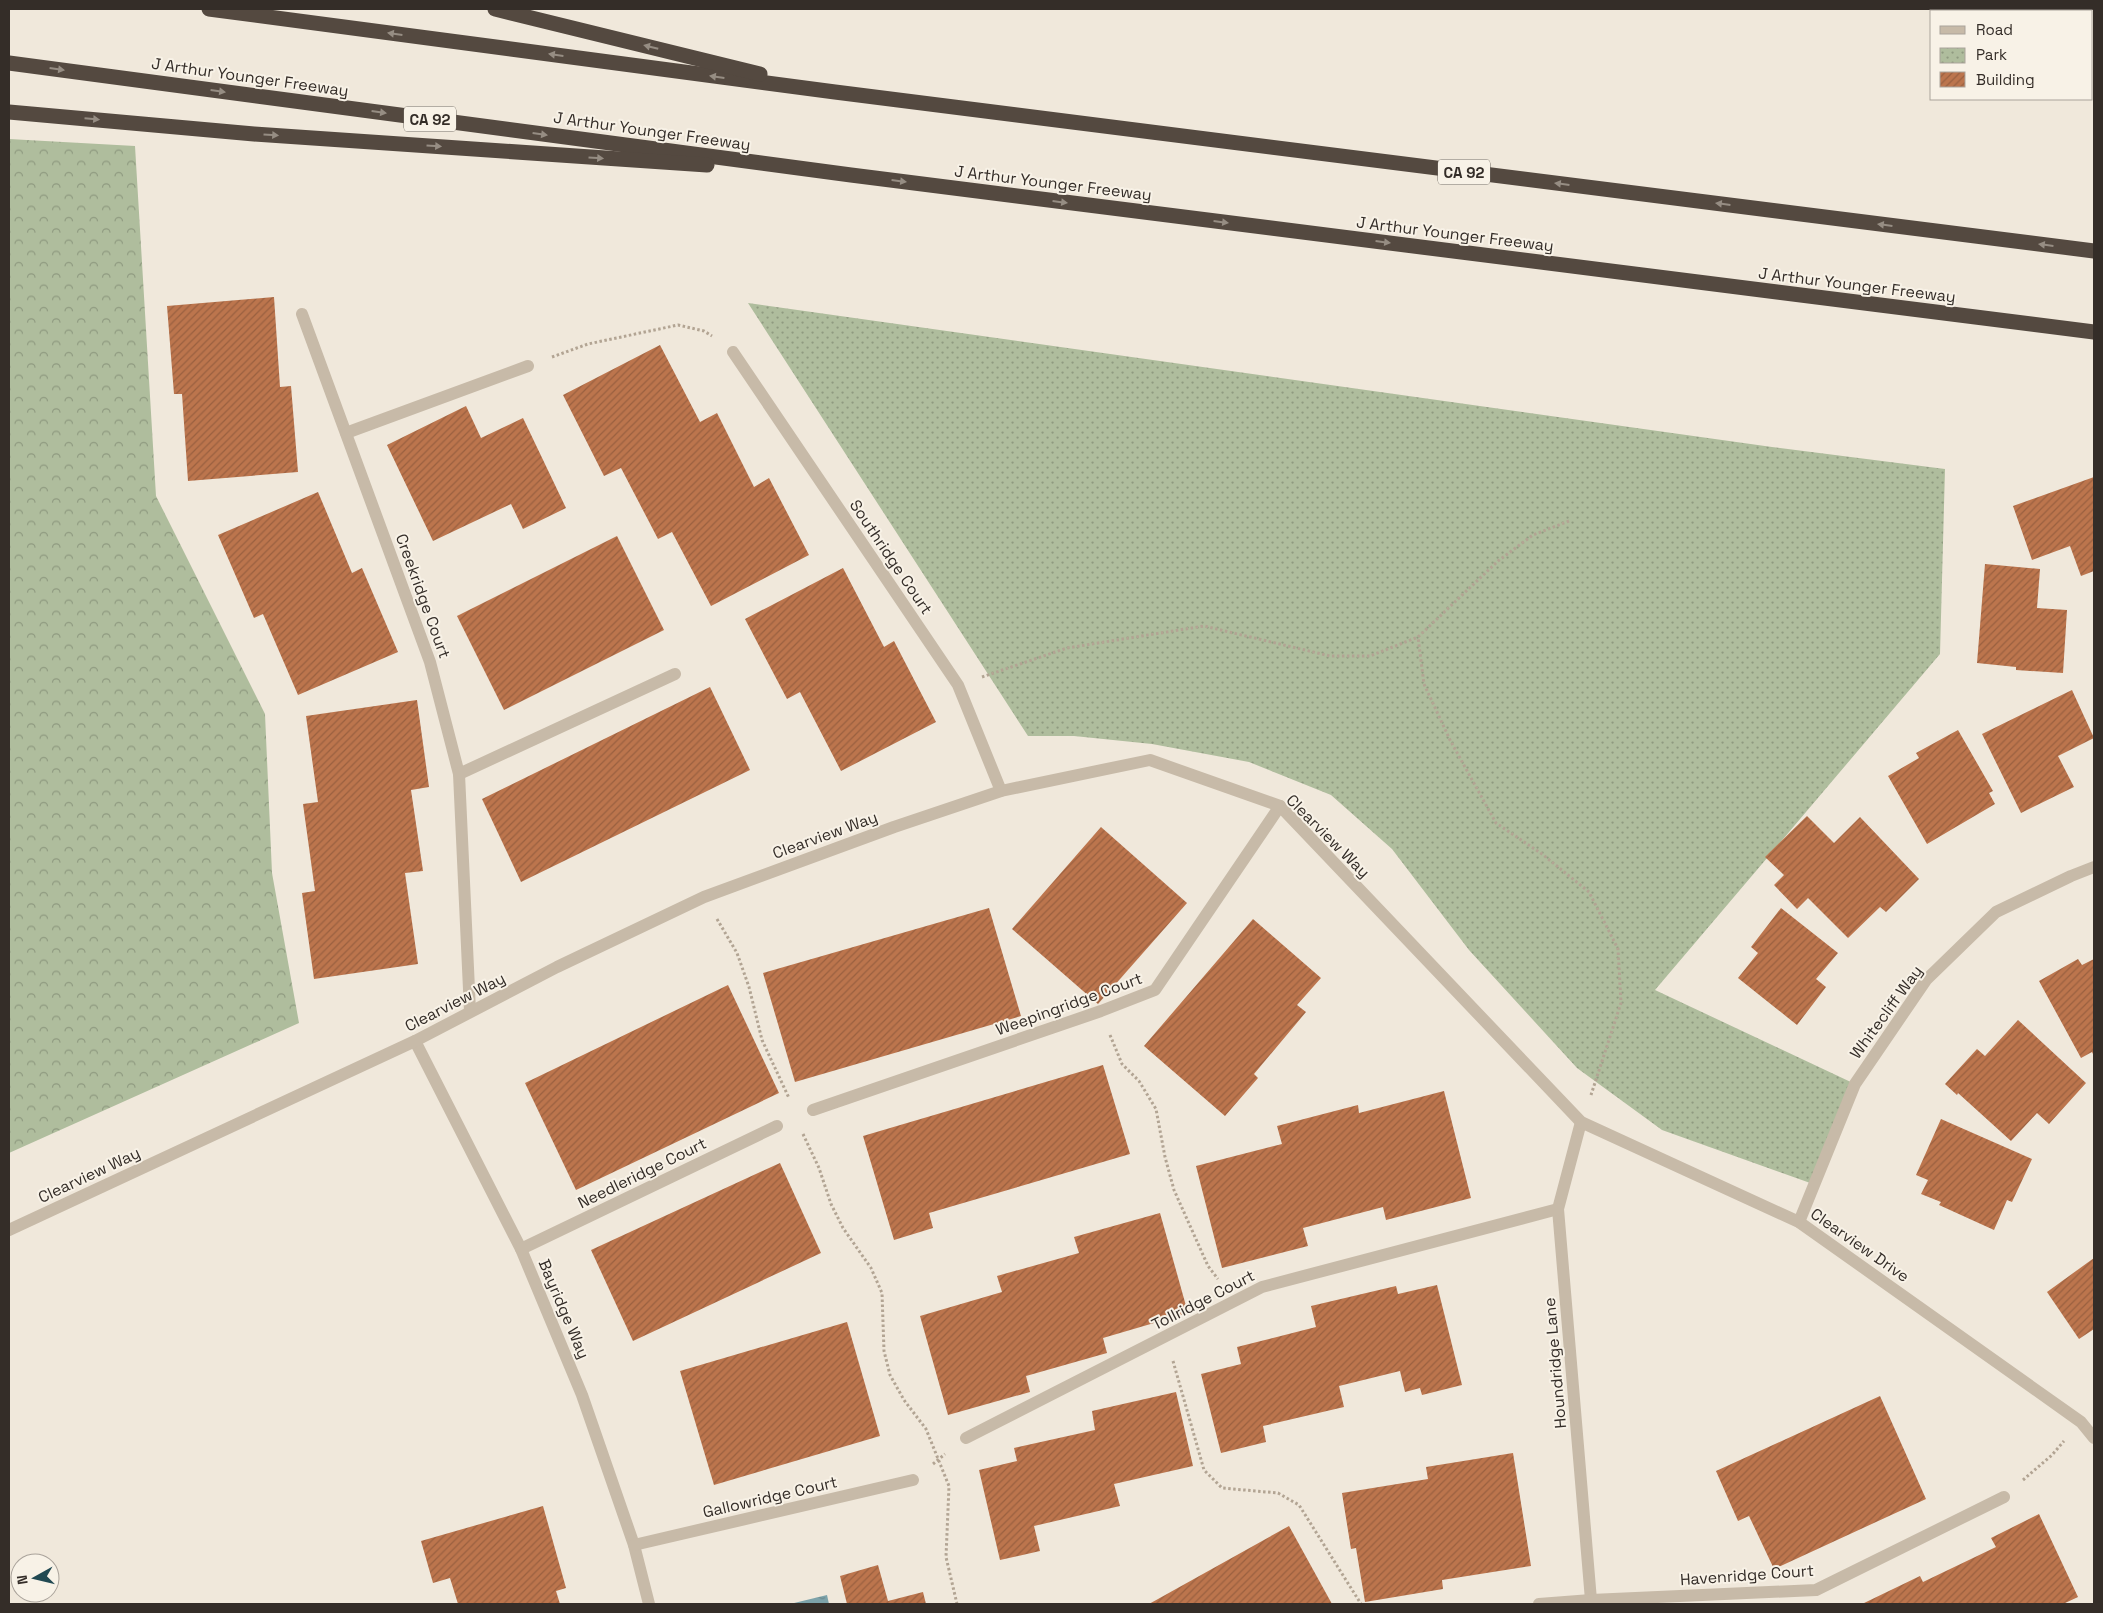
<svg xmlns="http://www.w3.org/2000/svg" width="2103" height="1613" viewBox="0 0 2103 1613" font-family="'Space Grotesk',sans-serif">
<defs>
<pattern id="forest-crowns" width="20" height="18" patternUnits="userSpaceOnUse" patternTransform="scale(1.25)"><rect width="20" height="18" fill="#afbd9d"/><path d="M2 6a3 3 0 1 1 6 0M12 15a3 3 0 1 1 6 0" fill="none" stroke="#8f9a80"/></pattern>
<pattern id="park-dots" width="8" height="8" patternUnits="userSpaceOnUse" patternTransform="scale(1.25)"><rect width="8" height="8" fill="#afbd9d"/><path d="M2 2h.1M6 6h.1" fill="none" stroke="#8f9a80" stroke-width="1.8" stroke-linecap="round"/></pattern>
<pattern id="water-ripples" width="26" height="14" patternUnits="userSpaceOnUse" patternTransform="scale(1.25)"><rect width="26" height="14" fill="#7da3aa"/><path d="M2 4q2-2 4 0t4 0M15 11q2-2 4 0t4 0" fill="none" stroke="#67858a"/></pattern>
<pattern id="building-hatch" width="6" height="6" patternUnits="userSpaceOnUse" patternTransform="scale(1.25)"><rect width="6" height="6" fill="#bc754d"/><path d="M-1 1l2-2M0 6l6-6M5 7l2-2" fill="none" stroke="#9a6040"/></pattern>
</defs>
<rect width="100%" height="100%" fill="#f0e8db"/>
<path fill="url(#forest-crowns)" d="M 9,139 L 135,146 L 156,496 L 265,714 L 272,873 L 299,1023 L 9,1153 Z"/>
<path fill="url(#park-dots)" d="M 748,303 L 1772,447 L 1945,469 L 1940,654 L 1655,990 L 1855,1084 L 1813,1184 L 1662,1130 L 1577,1068 L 1469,950 L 1392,849 L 1331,795 L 1249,762 L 1152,744 L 1074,736 L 1028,736 Z"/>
<path fill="url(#water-ripples)" d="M 827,1595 L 829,1604 L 790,1604 Z"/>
<g fill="url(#building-hatch)">
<path d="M 274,297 L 280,387 L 291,386 L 298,472 L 188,481 L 182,394 L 174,394 L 167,306 Z"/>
<path d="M 660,345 L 700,422 L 717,413 L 754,487 L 769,478 L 809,555 L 711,606 L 672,532 L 658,539 L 621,468 L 604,476 L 563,395 Z"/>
<path d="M 466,406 L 481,438 L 523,418 L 566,508 L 523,529 L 511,504 L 433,541 L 387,445 Z"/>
<path d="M 2094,477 L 2094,571 L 2081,576 L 2070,546 L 2032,560 L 2013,506 Z"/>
<path d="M 318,492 L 352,573 L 362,568 L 398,652 L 298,695 L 263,614 L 254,618 L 218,535 Z"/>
<path d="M 617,536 L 664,630 L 504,710 L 457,616 Z"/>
<path d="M 1985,564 L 2040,569 L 2037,608 L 2067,610 L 2063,673 L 2016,670 L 2016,667 L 1977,663 Z"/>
<path d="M 843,568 L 884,647 L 894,641 L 936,722 L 841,771 L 800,692 L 787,699 L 745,619 Z"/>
<path d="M 710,687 L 750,770 L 521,882 L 482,799 Z"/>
<path d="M 2072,690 L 2094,738 L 2058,756 L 2074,787 L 2021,813 L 1982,734 Z"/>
<path d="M 417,700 L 429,787 L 411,790 L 423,871 L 405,873 L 418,964 L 314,979 L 302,893 L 315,891 L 303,804 L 318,802 L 306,716 Z"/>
<path d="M 1958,730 L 1993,791 L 1989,793 L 1995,804 L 1927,844 L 1888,776 L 1919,758 L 1916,753 Z"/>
<path d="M 1807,816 L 1834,843 L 1860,817 L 1919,879 L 1886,912 L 1880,907 L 1848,938 L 1808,898 L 1797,909 L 1774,885 L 1784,875 L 1765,857 Z"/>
<path d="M 1101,827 L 1187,903 L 1098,1004 L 1012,929 Z"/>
<path d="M 989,908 L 1021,1016 L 795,1082 L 763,973 Z"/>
<path d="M 1781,908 L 1838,953 L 1816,979 L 1826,987 L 1797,1025 L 1738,978 L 1758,953 L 1751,947 Z"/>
<path d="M 1253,919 L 1321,978 L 1297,1005 L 1306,1012 L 1254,1074 L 1258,1078 L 1225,1116 L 1144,1046 Z"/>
<path d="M 2078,959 L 2082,965 L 2094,959 L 2094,1056 L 2092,1052 L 2081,1058 L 2039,981 Z"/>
<path d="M 728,985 L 779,1093 L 576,1190 L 525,1083 Z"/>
<path d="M 2018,1020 L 2086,1083 L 2049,1124 L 2037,1113 L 2011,1141 L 1958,1093 L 1957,1095 L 1945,1084 L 1977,1049 L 1985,1056 Z"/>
<path d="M 1103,1065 L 1130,1154 L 929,1213 L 933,1228 L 894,1240 L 863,1136 Z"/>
<path d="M 1444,1091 L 1471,1198 L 1386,1220 L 1383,1207 L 1303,1228 L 1308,1246 L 1222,1268 L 1196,1166 L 1282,1144 L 1277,1126 L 1358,1105 L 1359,1113 Z"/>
<path d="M 1941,1119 L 2032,1159 L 2012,1202 L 2007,1200 L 1994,1230 L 1939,1205 L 1941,1202 L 1921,1194 L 1928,1180 L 1916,1175 Z"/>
<path d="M 780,1163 L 821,1253 L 633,1341 L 591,1250 Z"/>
<path d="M 1160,1213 L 1188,1313 L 1103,1338 L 1107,1353 L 1026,1376 L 1030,1392 L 948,1415 L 920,1316 L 1002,1292 L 997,1276 L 1079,1253 L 1074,1237 Z"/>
<path d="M 2094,1258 L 2094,1329 L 2079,1339 L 2047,1292 Z"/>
<path d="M 1437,1285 L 1462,1385 L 1422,1395 L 1420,1388 L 1405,1392 L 1400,1371 L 1339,1386 L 1344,1407 L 1263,1426 L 1266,1442 L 1221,1453 L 1201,1374 L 1241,1364 L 1237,1347 L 1316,1327 L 1311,1306 L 1396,1286 L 1398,1294 Z"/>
<path d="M 847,1322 L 880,1436 L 714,1485 L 680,1371 Z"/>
<path d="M 1176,1392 L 1193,1466 L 1114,1484 L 1120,1506 L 1034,1526 L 1040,1551 L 1000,1560 L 979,1470 L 1017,1461 L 1014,1448 L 1095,1430 L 1092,1411 Z"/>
<path d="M 1880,1396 L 1926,1499 L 1774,1569 L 1749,1516 L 1738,1521 L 1716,1471 Z"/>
<path d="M 1513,1453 L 1531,1566 L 1442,1580 L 1443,1589 L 1365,1602 L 1356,1548 L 1351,1549 L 1342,1493 L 1428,1479 L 1426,1467 Z"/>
<path d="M 543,1506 L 566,1588 L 556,1591 L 560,1604 L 458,1604 L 450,1578 L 433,1583 L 421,1541 Z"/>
<path d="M 2039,1514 L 2078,1597 L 2063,1604 L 1862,1604 L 1920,1576 L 1923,1582 L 1996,1547 L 1991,1538 Z"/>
<path d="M 1289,1526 L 1332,1604 L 1149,1604 Z"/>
<path d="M 878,1565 L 888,1601 L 923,1592 L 926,1604 L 847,1604 L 840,1576 Z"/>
</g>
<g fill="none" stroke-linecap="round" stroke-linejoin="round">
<g stroke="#b2a493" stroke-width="3" stroke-dasharray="2.5 2.5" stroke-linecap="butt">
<path d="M 552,357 L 588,344 L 678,325 L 704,331 L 712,336"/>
<path d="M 1569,521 L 1533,535 L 1498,561 L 1418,637 L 1424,684 L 1450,740 L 1496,823 L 1542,854 L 1589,892 L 1618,949 L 1621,1003 L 1591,1095"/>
<path d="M 982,677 L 1067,648 L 1204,626 L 1330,656 L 1370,656 L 1418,637"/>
<path d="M 717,919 L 737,953 L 749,987 L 762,1040 L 789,1098"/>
<path d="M 1110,1035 L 1122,1064 L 1139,1081 L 1156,1109 L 1165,1157 L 1174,1190 L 1208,1266 L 1218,1279"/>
<path d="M 803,1134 L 819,1168 L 831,1204 L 843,1228 L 871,1268 L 882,1293 L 884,1351 L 890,1375 L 904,1400 L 926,1429 L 949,1486 L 946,1557 L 957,1604"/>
<path d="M 1173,1361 L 1204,1470 L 1222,1488 L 1278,1493 L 1299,1505 L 1361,1604"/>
<path d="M 933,1464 L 945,1454"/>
<path d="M 2023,1480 L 2052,1455 L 2064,1441"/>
</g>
<g stroke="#c7baa8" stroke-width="12">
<path d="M 302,314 L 430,662 L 459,774 L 470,1011"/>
<path d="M 733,352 L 958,685 L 1001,791"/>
<path d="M 346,433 L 528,366"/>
<path d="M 459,774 L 675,674"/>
<path d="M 415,1041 L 521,1249 L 582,1395 L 634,1545 L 649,1604"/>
<path d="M 813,1110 L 1101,1011 L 1155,990 L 1280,806"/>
<path d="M 1581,1122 L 1558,1209 L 1591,1600 L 1590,1604"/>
<path d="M 1799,1222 L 1855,1084 L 1926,980 L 1996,912 L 2071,876 L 2094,867"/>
<path d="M 9,1230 L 415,1041 L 557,967 L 704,897 L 894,827 L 1001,791 L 1150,760 L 1280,806 L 1581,1122 L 1799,1222 L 2081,1422 L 2094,1438"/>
<path d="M 521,1249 L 777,1126"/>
<path d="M 966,1438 L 1262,1287 L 1558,1209"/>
<path d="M 634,1545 L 913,1480"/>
<path d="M 1539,1604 L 1591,1600 L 1816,1590 L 2004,1497"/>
</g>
<g stroke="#544940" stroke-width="15">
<path d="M 209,9 L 835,92 L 2094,251"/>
<path d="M 495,9 L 760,74"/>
<path d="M 9,63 L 851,175 L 2094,332"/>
<path d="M 9,112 L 254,134 L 707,165"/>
</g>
</g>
<defs><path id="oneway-solid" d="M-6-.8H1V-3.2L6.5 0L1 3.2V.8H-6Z" transform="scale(1.25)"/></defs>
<g fill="#968d83">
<use href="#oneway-solid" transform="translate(395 34) rotate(-172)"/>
<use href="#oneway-solid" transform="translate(651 47) rotate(-166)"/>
<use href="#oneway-solid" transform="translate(556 55) rotate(-172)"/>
<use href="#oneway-solid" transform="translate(57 69) rotate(8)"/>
<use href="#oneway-solid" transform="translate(717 77) rotate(-172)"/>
<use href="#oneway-solid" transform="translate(218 91) rotate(8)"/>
<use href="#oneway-solid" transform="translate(379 112) rotate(8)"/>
<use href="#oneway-solid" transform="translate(92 119) rotate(5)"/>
<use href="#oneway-solid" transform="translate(540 134) rotate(8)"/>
<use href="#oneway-solid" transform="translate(271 135) rotate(4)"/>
<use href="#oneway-solid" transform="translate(434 146) rotate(4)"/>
<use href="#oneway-solid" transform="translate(596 158) rotate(4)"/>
<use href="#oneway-solid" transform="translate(899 181) rotate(7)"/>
<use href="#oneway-solid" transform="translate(1562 184) rotate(-173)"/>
<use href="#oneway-solid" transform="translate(1060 202) rotate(7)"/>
<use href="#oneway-solid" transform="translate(1723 204) rotate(-173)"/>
<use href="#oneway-solid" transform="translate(1221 222) rotate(7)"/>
<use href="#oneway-solid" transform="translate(1885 225) rotate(-173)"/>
<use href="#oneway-solid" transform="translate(1383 242) rotate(7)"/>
<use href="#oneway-solid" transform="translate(2046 245) rotate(-173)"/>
</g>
<g text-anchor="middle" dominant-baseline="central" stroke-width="4" stroke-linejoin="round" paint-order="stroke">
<g fill="#f8f2e7" stroke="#6f6861" stroke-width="1">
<rect x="404" y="106.5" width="52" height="25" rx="4"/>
<rect x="1438" y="159.5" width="52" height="25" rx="4"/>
</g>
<g font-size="15" font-weight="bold" fill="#342d28">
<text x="430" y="119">CA 92</text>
<text x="1464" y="172">CA 92</text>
</g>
<g font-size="16" fill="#342d28" stroke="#f8f2e7">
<text transform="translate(250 77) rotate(8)">J Arthur Younger Freeway</text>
<text transform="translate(652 131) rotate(8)">J Arthur Younger Freeway</text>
<text transform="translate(1053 183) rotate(7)">J Arthur Younger Freeway</text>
<text transform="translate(1455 234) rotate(7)">J Arthur Younger Freeway</text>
<text transform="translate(1857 285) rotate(7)">J Arthur Younger Freeway</text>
<text transform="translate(891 557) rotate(56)">Southridge Court</text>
<text transform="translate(423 596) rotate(70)">Creekridge Court</text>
<text transform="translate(825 835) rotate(-20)">Clearview Way</text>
<text transform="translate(1328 836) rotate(45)">Clearview Way</text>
<text transform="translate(455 1002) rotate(-27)">Clearview Way</text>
<text transform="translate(1069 1004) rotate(-20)">Weepingridge Court</text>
<text transform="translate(1886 1012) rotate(-54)">Whitecliff Way</text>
<text transform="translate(642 1173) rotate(-26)">Needleridge Court</text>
<text transform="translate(89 1175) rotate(-25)">Clearview Way</text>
<text transform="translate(1860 1245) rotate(35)">Clearview Drive</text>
<text transform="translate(1203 1300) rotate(-27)">Tollridge Court</text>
<text transform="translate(564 1309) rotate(67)">Bayridge Way</text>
<text transform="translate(1555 1363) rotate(-95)">Houndridge Lane</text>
<text transform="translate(770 1497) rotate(-13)">Gallowridge Court</text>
<text transform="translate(1747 1575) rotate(-4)">Havenridge Court</text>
</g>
</g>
<rect width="2103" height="1613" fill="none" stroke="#342d28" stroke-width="20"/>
<rect x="1930" y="10" width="162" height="90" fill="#f8f2e7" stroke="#aaa39b"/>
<rect x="1940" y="26" width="25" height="8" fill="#c7baa8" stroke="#aaa39b"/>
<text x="1976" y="35" font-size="15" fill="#342d28">Road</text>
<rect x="1940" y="48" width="25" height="15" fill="url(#park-dots)" stroke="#aaa39b"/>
<text x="1976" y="60" font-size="15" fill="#342d28">Park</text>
<rect x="1940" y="72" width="25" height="15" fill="url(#building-hatch)" stroke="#aaa39b"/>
<text x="1976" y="85" font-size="15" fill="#342d28">Building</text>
<g transform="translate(35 1578) rotate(262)"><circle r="24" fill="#f8f2e7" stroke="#aaa39b"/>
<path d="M0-4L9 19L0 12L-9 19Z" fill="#214952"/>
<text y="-8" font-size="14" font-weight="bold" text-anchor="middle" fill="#342d28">N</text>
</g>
</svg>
